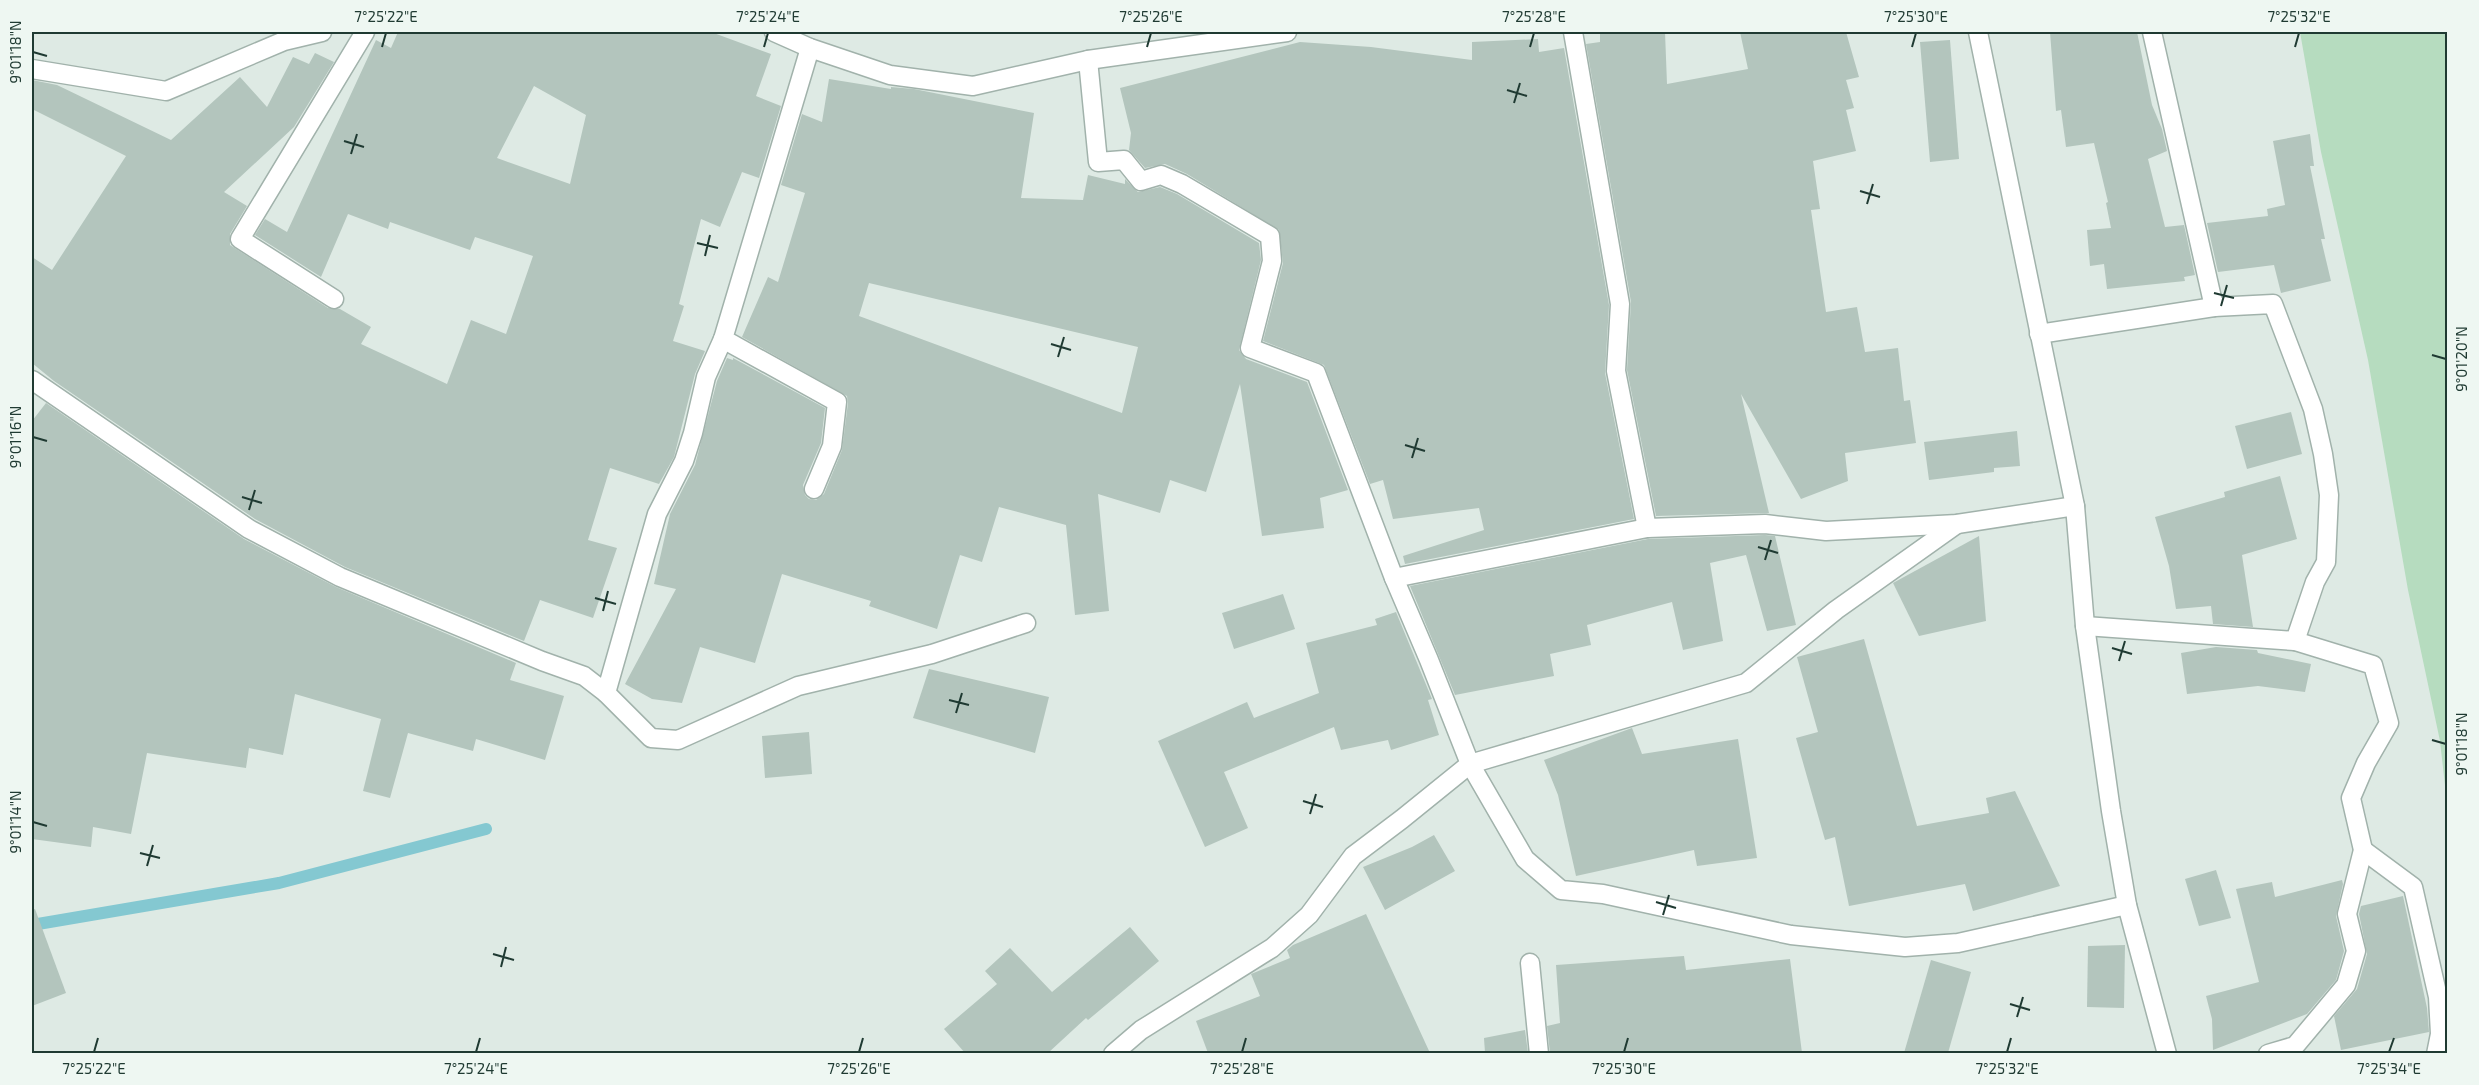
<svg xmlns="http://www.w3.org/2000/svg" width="2479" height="1085" viewBox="0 0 2479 1085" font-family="'Exo 2',sans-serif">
<rect width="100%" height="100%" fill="#deeae4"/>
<path fill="#b6dcbf" d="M 2300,32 L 2447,32 L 2447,803 L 2440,741 L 2408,590 L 2368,360 L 2321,152 Z"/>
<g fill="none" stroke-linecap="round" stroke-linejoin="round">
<path stroke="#84c8d1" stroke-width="12" d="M 32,925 L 279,883 L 486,829"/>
</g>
<g fill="#b3c5bd" fill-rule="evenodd">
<path d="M 398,32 L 711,32 L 771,54 L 756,96 L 781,106 L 759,178 L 742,172 L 720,227 L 701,219 L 679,304 L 684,306 L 673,341 L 705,351 L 695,374 L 674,457 L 659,484 L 610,468 L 588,540 L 617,548 L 593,618 L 540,600 L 524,641 L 345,567 L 255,519 L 54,381 L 32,363 L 32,257 L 52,270 L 126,156 L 32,109 L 32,80 L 57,85 L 171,140 L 240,77 L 267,107 L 293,57 L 309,64 L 315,53 L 334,62 L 294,127 L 224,192 L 247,206 L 230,234 L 230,245 L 328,308 L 340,309 L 371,327 L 361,344 L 447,384 L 471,320 L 506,334 L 533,256 L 475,237 L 470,250 L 390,222 L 388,229 L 348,214 L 321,277 L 255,235 L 265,219 L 287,232 L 376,40 L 391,48 ZM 534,86 L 586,115 L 570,184 L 497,158 Z"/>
<path d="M 1665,32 L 1667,84 L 1748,69 L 1740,32 L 1846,32 L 1859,77 L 1846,80 L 1854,108 L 1846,110 L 1856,151 L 1813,161 L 1820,209 L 1811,210 L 1826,312 L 1857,307 L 1865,352 L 1898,348 L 1904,401 L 1910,400 L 1916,443 L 1845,453 L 1848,481 L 1801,499 L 1741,394 L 1769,513 L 1656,516 L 1627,370 L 1631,302 L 1586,44 L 1600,42 L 1600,33 Z"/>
<path d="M 2050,32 L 2137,32 L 2152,105 L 2162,129 L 2167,151 L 2148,159 L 2165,227 L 2184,225 L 2195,275 L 2184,277 L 2185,281 L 2107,289 L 2104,264 L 2090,266 L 2087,230 L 2111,228 L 2106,203 L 2108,202 L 2094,143 L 2066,147 L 2061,110 L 2056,111 Z"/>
<path d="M 1538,39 L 1539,52 L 1564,48 L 1609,305 L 1605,373 L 1634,519 L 1405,564 L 1403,556 L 1484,530 L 1479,508 L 1393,519 L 1383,480 L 1370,484 L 1324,365 L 1263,341 L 1283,263 L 1279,230 L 1187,174 L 1165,164 L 1145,168 L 1129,150 L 1131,133 L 1120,88 L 1300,42 L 1371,47 L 1472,60 L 1472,42 Z"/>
<path d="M 1950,40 L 1959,159 L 1930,162 L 1920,42 Z"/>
<path d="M 829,79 L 891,89 L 891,87 L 914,89 L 1034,113 L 1021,198 L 1083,200 L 1088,175 L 1125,184 L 1125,179 L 1138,192 L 1160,187 L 1177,194 L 1259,243 L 1261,260 L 1239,350 L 1246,359 L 1307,382 L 1348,490 L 1320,498 L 1324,528 L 1262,536 L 1240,384 L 1206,492 L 1170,480 L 1160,513 L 1098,494 L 1109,611 L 1075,615 L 1066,525 L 999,507 L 982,562 L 960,555 L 937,629 L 869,606 L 871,601 L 782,574 L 755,663 L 700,647 L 682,703 L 652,699 L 625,684 L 676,589 L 654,584 L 670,514 L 695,465 L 717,381 L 727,358 L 733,360 L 733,358 L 825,408 L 821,443 L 803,485 L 805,495 L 809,499 L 816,500 L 824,494 L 842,450 L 848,403 L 847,396 L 742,337 L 768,277 L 778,282 L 805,193 L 781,185 L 802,114 L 822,122 ZM 869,283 L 1138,347 L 1122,413 L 859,316 Z"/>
<path d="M 2310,134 L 2314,166 L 2310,166 L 2325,239 L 2321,239 L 2331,281 L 2281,293 L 2274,265 L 2218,272 L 2207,223 L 2268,216 L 2267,209 L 2285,205 L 2273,141 Z"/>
<path d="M 46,403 L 244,539 L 336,587 L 516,663 L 510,680 L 564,696 L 545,760 L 476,739 L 473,751 L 408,733 L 390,798 L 363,791 L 381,719 L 295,694 L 283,755 L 249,748 L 246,768 L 147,753 L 131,834 L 93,827 L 91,847 L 32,839 L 32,421 Z"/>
<path d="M 2291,412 L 2302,454 L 2247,469 L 2235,426 Z"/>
<path d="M 2017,431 L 2020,466 L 1994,468 L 1994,472 L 1929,480 L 1924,442 Z"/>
<path d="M 2280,476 L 2297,539 L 2242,555 L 2253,627 L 2213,624 L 2211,606 L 2176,609 L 2169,566 L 2155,517 L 2225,497 L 2224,492 Z"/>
<path d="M 1765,535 L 1775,536 L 1796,625 L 1767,631 L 1746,555 L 1710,563 L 1723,641 L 1683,650 L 1672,602 L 1587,625 L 1591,645 L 1550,654 L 1554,676 L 1455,695 L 1410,586 L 1648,539 Z"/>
<path d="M 1979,536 L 1986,621 L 1919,636 L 1893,583 Z"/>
<path d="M 1283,594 L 1295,629 L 1234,649 L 1222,613 Z"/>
<path d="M 1396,612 L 1432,699 L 1428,700 L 1439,735 L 1391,750 L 1388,740 L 1341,750 L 1334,727 L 1224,772 L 1248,828 L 1205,847 L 1158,741 L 1247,702 L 1254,718 L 1319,693 L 1306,643 L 1377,625 L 1375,619 Z"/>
<path d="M 1864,639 L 1917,826 L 1989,813 L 1986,798 L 2015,791 L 2060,886 L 1973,911 L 1965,884 L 1849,906 L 1835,837 L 1825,840 L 1796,738 L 1818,732 L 1797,657 Z"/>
<path d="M 2216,647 L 2257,650 L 2258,653 L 2311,664 L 2305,692 L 2258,686 L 2187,694 L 2181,653 Z"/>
<path d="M 929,669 L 1049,697 L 1035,753 L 913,718 Z"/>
<path d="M 1632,728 L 1642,754 L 1738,739 L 1757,858 L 1697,866 L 1694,850 L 1576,876 L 1558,795 L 1544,760 Z"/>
<path d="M 809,732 L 812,774 L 765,778 L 762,736 Z"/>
<path d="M 1434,835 L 1455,871 L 1385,910 L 1363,867 L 1412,847 Z"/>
<path d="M 2216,870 L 2231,918 L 2199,926 L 2185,879 Z"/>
<path d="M 2342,880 L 2343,884 L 2336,916 L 2344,951 L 2336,980 L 2307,1014 L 2213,1050 L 2212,1019 L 2206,996 L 2259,982 L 2236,889 L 2272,882 L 2275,897 Z"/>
<path d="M 2403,896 L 2427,1008 L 2429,1032 L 2341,1050 L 2334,1016 L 2357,989 L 2367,954 L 2359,914 L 2361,906 Z"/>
<path d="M 35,909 L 66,993 L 32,1006 L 32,910 Z"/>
<path d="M 1366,914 L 1430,1053 L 1208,1053 L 1196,1021 L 1260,996 L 1251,974 L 1290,958 L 1287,950 L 1293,945 Z"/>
<path d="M 1130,927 L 1159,961 L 1088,1020 L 1086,1018 L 1048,1053 L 965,1053 L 944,1029 L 997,984 L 985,971 L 1010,948 L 1052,992 Z"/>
<path d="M 2125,945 L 2124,1008 L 2087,1007 L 2088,946 Z"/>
<path d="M 1684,956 L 1686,970 L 1790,959 L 1802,1053 L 1550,1053 L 1547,1026 L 1560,1023 L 1556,965 Z"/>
<path d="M 1931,960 L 1971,972 L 1948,1053 L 1904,1053 Z"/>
<path d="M 1525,1030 L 1528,1053 L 1485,1053 L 1484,1038 Z"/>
</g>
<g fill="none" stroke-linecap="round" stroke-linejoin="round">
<defs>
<path id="lane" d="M 1530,963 L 1539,1054"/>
<g id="street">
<path d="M 774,32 L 810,48 L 890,75 L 973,86 L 1088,60 L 1287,32"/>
<path d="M 1573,32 L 1620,304 L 1616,371 L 1647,528"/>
<path d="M 1978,32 L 2075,506 L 2085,626 L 2111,811 L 2127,905 L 2167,1054"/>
<path d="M 810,48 L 723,339 L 837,402 L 832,446 L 814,489"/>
<path d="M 1088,60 L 1098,162 L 1124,160 L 1141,181 L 1161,175 L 1182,184 L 1270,236 L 1272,261 L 1250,348 L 1316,373 L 1394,578 L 1429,660 L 1470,764 L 1402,819 L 1353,856 L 1309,915 L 1272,948 L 1141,1030 L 1113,1054"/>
<path d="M 32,69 L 166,91 L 284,41 L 322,32"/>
<path d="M 334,299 L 240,239 L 365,32"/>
<path d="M 2039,334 L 2214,307"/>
<path d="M 32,380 L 249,529 L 340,577 L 542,661 L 584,676 L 606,693 L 657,514 L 684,461 L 693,433 L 706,377 L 723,339"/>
<path d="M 1957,524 L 1836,610 L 1746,683 L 1470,764 L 1525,859 L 1561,890 L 1603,894 L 1791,935 L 1905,947 L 1958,943 L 2127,905"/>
<path d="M 1394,578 L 1647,528 L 1765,524 L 1826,531 L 1957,524 L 2075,506"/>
<path d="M 2085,626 L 2295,641 L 2315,582 L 2326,562 L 2329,495 L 2323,454 L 2313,409 L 2273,304 L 2214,307 L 2152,32"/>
<path d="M 606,693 L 651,738 L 678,740 L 798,686 L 932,654 L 1026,623"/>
<path d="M 2363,850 L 2413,887 L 2438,997 L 2440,1034 L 2436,1054"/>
<path d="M 2268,1054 L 2295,1046 L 2346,985 L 2356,951 L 2347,914 L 2363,850 L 2351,798 L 2366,763 L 2389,723 L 2373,665 L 2295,641"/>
</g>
</defs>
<use href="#lane" stroke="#a1b2ab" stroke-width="21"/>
<use href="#street" stroke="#a1b2ab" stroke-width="21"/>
<use href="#lane" stroke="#fff" stroke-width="18"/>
<use href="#street" stroke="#fff" stroke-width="18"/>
</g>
<path fill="none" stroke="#1f3a32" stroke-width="2" d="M 382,47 L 386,33M 764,47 L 768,33M 1147,47 L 1151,33M 1530,47 L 1534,33M 1912,47 L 1916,33M 2295,47 L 2299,33M 33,52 L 47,56M 1507,90 L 1527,96M 1514,103 L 1520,83M 344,141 L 364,147M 351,154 L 357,134M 1860,191 L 1880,197M 1867,204 L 1873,184M 697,243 L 718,248M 705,256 L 710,235M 2214,293 L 2234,298M 2221,306 L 2227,285M 1051,344 L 1071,350M 2432,355 L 2446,359M 1058,357 L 1064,337M 33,437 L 47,441M 1405,445 L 1425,451M 1412,458 L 1418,438M 242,497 L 262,503M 249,510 L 255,490M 1758,547 L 1778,553M 1765,560 L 1771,540M 595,598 L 616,604M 603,611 L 608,591M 2112,648 L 2132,654M 2119,661 L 2125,641M 949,700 L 969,705M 956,713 L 962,693M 2432,740 L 2446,744M 1303,801 L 1323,807M 1310,814 L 1316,794M 33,822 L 47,826M 140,853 L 160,858M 147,866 L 153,845M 1656,902 L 1676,908M 1663,915 L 1669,895M 493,954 L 514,960M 501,967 L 506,947M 2010,1004 L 2030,1010M 2017,1017 L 2023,997M 94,1052 L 98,1038M 476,1052 L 480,1038M 859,1052 L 863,1038M 1242,1052 L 1246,1038M 1624,1052 L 1628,1038M 2007,1052 L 2011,1038M 2389,1052 L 2394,1038"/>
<rect width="2479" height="1085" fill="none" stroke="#eef7f2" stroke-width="66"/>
<rect x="33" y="33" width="2413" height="1019" fill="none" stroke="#1f3a32" stroke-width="2"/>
<g font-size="15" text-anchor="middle" fill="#1f3a32">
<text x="386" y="22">7°25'22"E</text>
<text x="768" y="22">7°25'24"E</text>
<text x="1151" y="22">7°25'26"E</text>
<text x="1534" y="22">7°25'28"E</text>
<text x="1916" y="22">7°25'30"E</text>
<text x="2299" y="22">7°25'32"E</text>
<text transform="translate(16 52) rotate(-90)" y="5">9°01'18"N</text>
<text transform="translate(2462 359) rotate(-90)" y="5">9°01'20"N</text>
<text transform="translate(16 437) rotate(-90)" y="5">9°01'16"N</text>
<text transform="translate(2462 744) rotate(-90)" y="5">9°01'18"N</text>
<text transform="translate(16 822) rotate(-90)" y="5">9°01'14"N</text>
<text x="94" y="1074">7°25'22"E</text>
<text x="476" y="1074">7°25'24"E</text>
<text x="859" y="1074">7°25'26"E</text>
<text x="1242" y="1074">7°25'28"E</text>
<text x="1624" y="1074">7°25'30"E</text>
<text x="2007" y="1074">7°25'32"E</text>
<text x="2389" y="1074">7°25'34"E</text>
</g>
</svg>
